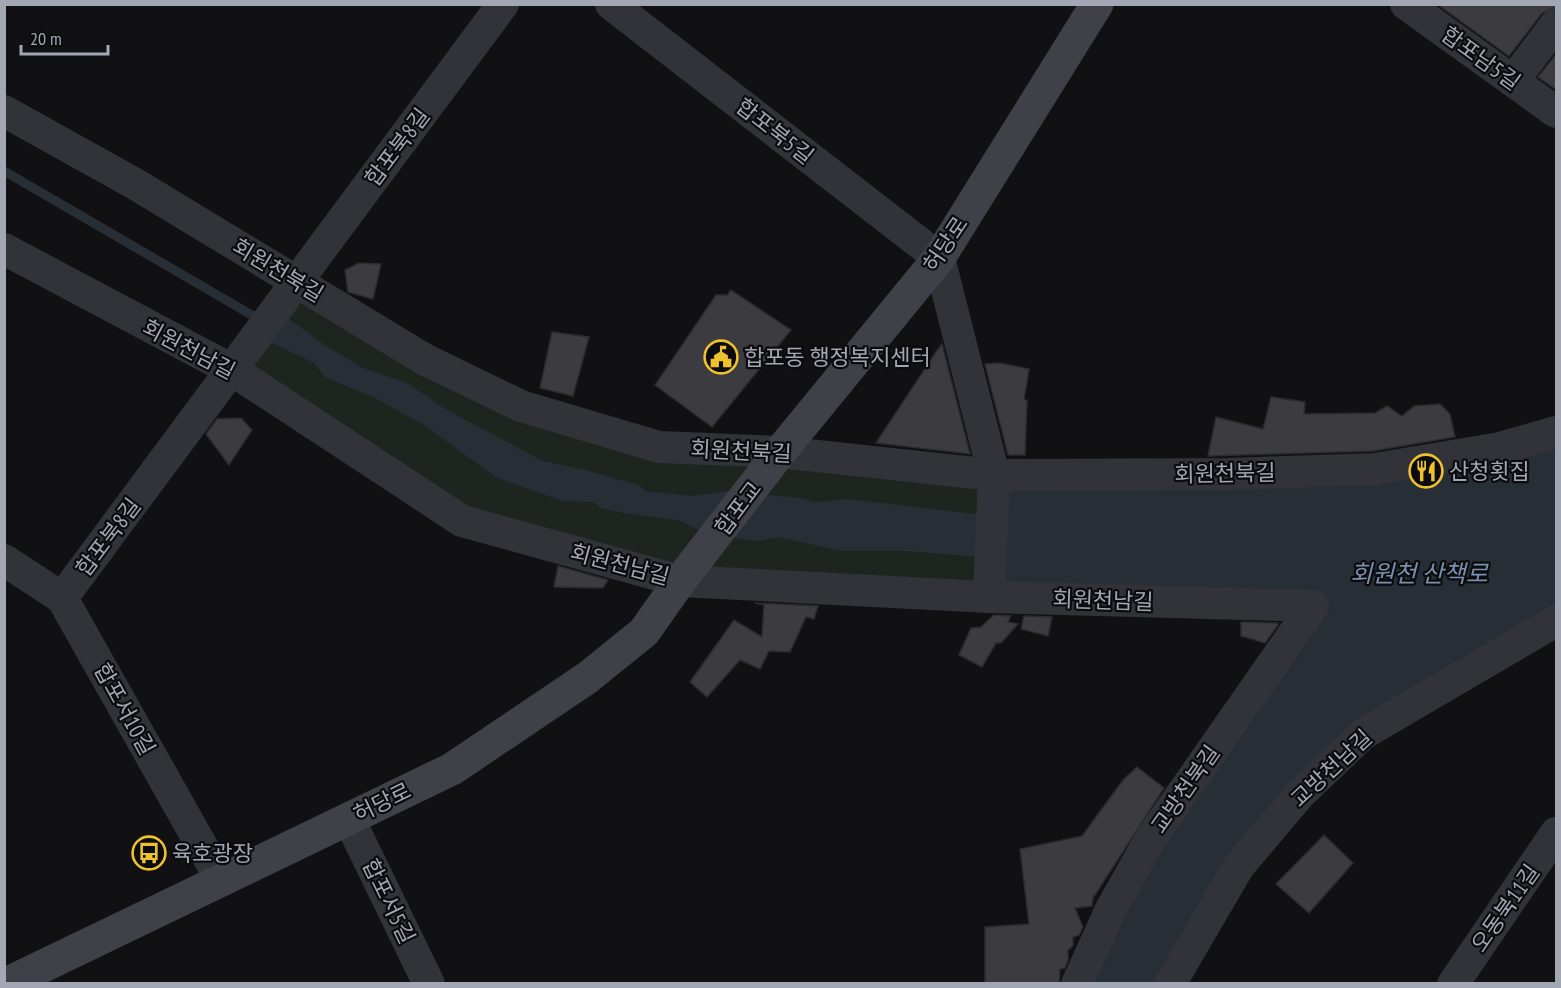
<svg xmlns="http://www.w3.org/2000/svg" width="1561" height="988" viewBox="0 0 1561 988" font-family="'PT Sans Narrow','Noto Sans KR',sans-serif">
<rect width="100%" height="100%" fill="#111113"/>
<path fill="#1e251f" d="M 297,281 L 564,419 L 994,475 L 989,597 L 680,581 L 462,521 L 239,361 Z"/>
<path fill="#282e36" d="M 277,310 L 326,346 L 363,368 L 407,383 L 447,410 L 543,461 L 582,469 L 638,485 L 646,491 L 693,496 L 728,491 L 800,498 L 815,502 L 847,499 L 992,516 L 994,475 L 1352,472 L 1556,432 L 1556,621 L 1300,794 L 1170,983 L 1077,983 L 1304,620 L 989,597 L 990,558 L 907,551 L 842,551 L 777,537 L 760,541 L 740,539 L 699,530 L 678,520 L 623,513 L 601,508 L 593,502 L 563,501 L 497,478 L 424,425 L 375,398 L 325,377 L 314,363 L 270,342 Z"/>
<g fill="none" stroke-linecap="round" stroke-linejoin="round">
<path stroke="#282e36" stroke-width="9" d="M 4,171 L 262,321"/>
</g>
<g fill="#3b3b40" stroke="#2c2b2f" stroke-width="1.5">
<path d="M 1437,4 L 1557,4 L 1557,6 L 1542,13 L 1509,56 Z"/>
<path d="M 1557,53 L 1557,90 L 1538,77 Z"/>
<path d="M 359,263 L 381,264 L 373,299 L 348,292 L 345,270 Z"/>
<path d="M 731,290 L 791,330 L 712,427 L 655,385 L 716,295 L 727,295 Z"/>
<path d="M 552,332 L 589,337 L 573,396 L 540,388 Z"/>
<path d="M 942,344 L 970,454 L 876,443 L 936,352 Z"/>
<path d="M 1000,363 L 1029,369 L 1024,400 L 1027,400 L 1025,455 L 1008,455 L 985,364 Z"/>
<path d="M 1271,397 L 1305,402 L 1304,414 L 1375,413 L 1387,406 L 1402,416 L 1414,406 L 1440,404 L 1450,414 L 1455,437 L 1373,451 L 1208,456 L 1216,417 L 1263,429 Z"/>
<path d="M 241,418 L 252,430 L 229,465 L 206,434 L 217,419 Z"/>
<path d="M 558,566 L 608,580 L 603,588 L 554,587 Z"/>
<path d="M 755,603 L 818,606 L 814,619 L 806,617 L 790,652 L 769,651 L 760,669 L 740,660 L 707,697 L 690,682 L 734,620 L 762,637 L 764,605 Z"/>
<path d="M 994,615 L 1011,616 L 1008,622 L 1018,624 L 1001,643 L 996,643 L 982,667 L 959,655 L 971,628 L 981,627 Z"/>
<path d="M 1024,616 L 1052,617 L 1048,636 L 1021,629 Z"/>
<path d="M 1241,622 L 1278,623 L 1278,625 L 1265,643 L 1241,636 Z"/>
<path d="M 1137,767 L 1164,788 L 1093,898 L 1092,906 L 1075,908 L 1083,927 L 1079,935 L 1073,937 L 1073,946 L 1068,950 L 1068,960 L 1065,968 L 1060,969 L 1059,984 L 985,984 L 985,927 L 1029,924 L 1020,849 L 1082,836 L 1123,780 Z"/>
<path d="M 1324,835 L 1353,863 L 1309,913 L 1276,884 Z"/>
</g>
<g fill="none" stroke-linecap="round" stroke-linejoin="round">
<g stroke="#323338" stroke-width="32">
<path d="M 611,4 L 939,258 L 994,475 L 989,597"/>
<path d="M 1406,4 L 1556,112"/>
<path d="M 1513,81 L 1556,24"/>
<path d="M 4,111 L 137,185 L 424,359 L 521,406 L 659,447 L 780,452 L 994,475 L 1227,474 L 1375,469 L 1500,448 L 1556,432"/>
<path d="M 4,249 L 232,370 L 462,521 L 680,581 L 989,597 L 1313,606"/>
<path d="M 4,560 L 62,598 L 221,880"/>
<path d="M 62,598 L 503,4"/>
<path d="M 349,819 L 429,984"/>
<path d="M 1077,984 L 1111,909 L 1151,838 L 1313,606"/>
<path d="M 1170,984 L 1239,866 L 1300,794 L 1363,734 L 1556,621"/>
<path d="M 1453,984 L 1556,833"/>
</g>
<path stroke="#404148" stroke-width="33" d="M 6,984 L 452,769 L 587,678 L 644,632 L 680,581 L 780,452 L 939,258 L 1097,4"/>
</g>
<defs>
<symbol id="civic-ring" viewBox="-11 -11 22 22"><circle r="9.5" fill="#0c0c0e" stroke="#eec12e" stroke-width="1.5"/><path d="M-.6-6.5H3V-4.5H.6V-3L4-1V1h2V6H-6V1h2V-1L-.6-3ZM-1.2 2.5V6h2.4V2.5Z" fill="#eec12e"/></symbol>
<symbol id="restaurant-ring" viewBox="-11 -11 22 22"><circle r="9.5" fill="#0c0c0e" stroke="#eec12e" stroke-width="1.5"/><path d="M-5-6h1v4h1v-4h1v4h1v-4h1v5L-1.5 .5V6h-2V.5L-5-1ZM5-6V6H3V1.5H1.5Q1.5-4 5-6Z" fill="#eec12e"/></symbol>
<symbol id="bus-ring" viewBox="-11 -11 22 22"><circle r="9.5" fill="#0c0c0e" stroke="#eec12e" stroke-width="1.5"/><path d="M-5-6H5V4H4V6H2V4H-2V6H-4V4H-5ZM-3.5-4V0h7V-4ZM-3.5 1.2v1.5H-2V1.2ZM2 1.2v1.5H3.5V1.2Z" fill="#eec12e"/></symbol>
</defs>
<g fill-rule="evenodd">
<use href="#civic-ring" x="702" y="338" width="38" height="38"/>
<use href="#restaurant-ring" x="1407" y="452" width="38" height="38"/>
<use href="#bus-ring" x="130" y="834" width="38" height="38"/>
</g>
<g text-anchor="middle" dominant-baseline="central" stroke-width="4.5" stroke-linejoin="round" paint-order="stroke">
<g font-size="22" fill="#a3a6b3" stroke="#0c0c0e">
<text transform="translate(1481 58) rotate(36)">합포남5길</text>
<text transform="translate(775 131) rotate(38)">합포북5길</text>
<text transform="translate(397 147) rotate(-53)">합포북8길</text>
<text transform="translate(945 244) rotate(-56)">허당로</text>
<text transform="translate(278 270) rotate(31)">회원천북길</text>
<text transform="translate(189 349) rotate(28)">회원천남길</text>
<text transform="translate(741 451) rotate(3)">회원천북길</text>
<text transform="translate(1225 473) rotate(-1)">회원천북길</text>
<text transform="translate(738 508) rotate(-53)">합포교</text>
<text transform="translate(108 537) rotate(-53)">합포북8길</text>
<text transform="translate(620 564) rotate(15)">회원천남길</text>
<text transform="translate(1103 600) rotate(2)">회원천남길</text>
<text transform="translate(125 709) rotate(61)">합포서10길</text>
<text transform="translate(1331 768) rotate(-43)">교방천남길</text>
<text transform="translate(1185 789) rotate(-55)">교방천북길</text>
<text transform="translate(382 802) rotate(-26)">허당로</text>
<text transform="translate(389 901) rotate(64)">합포서5길</text>
<text transform="translate(1505 908) rotate(-55)">오동북11길</text>
</g>
<g font-size="22" fill="#a3a6b3" stroke="#0c0c0e" text-anchor="start">
<text x="744" y="357">합포동 행정복지센터</text>
<text x="1449" y="471">산청횟집</text>
<text x="172" y="853">육호광장</text>
</g>
<g font-size="24" font-style="italic" fill="#7a90ae" stroke="#0c0c0e">
<text x="1419" y="573">회원천 산책로</text>
</g>
</g>
<rect width="1561" height="988" fill="none" stroke="#a3a6b3" stroke-width="12"/>
<path d="M21 45v9h87v-9" fill="none" stroke="#a3a6b3" stroke-width="3"/>
<text x="30" y="45" font-size="18" fill="#a3a6b3" stroke="#0c0c0e" stroke-width="4.5" paint-order="stroke">20 m</text>
</svg>
